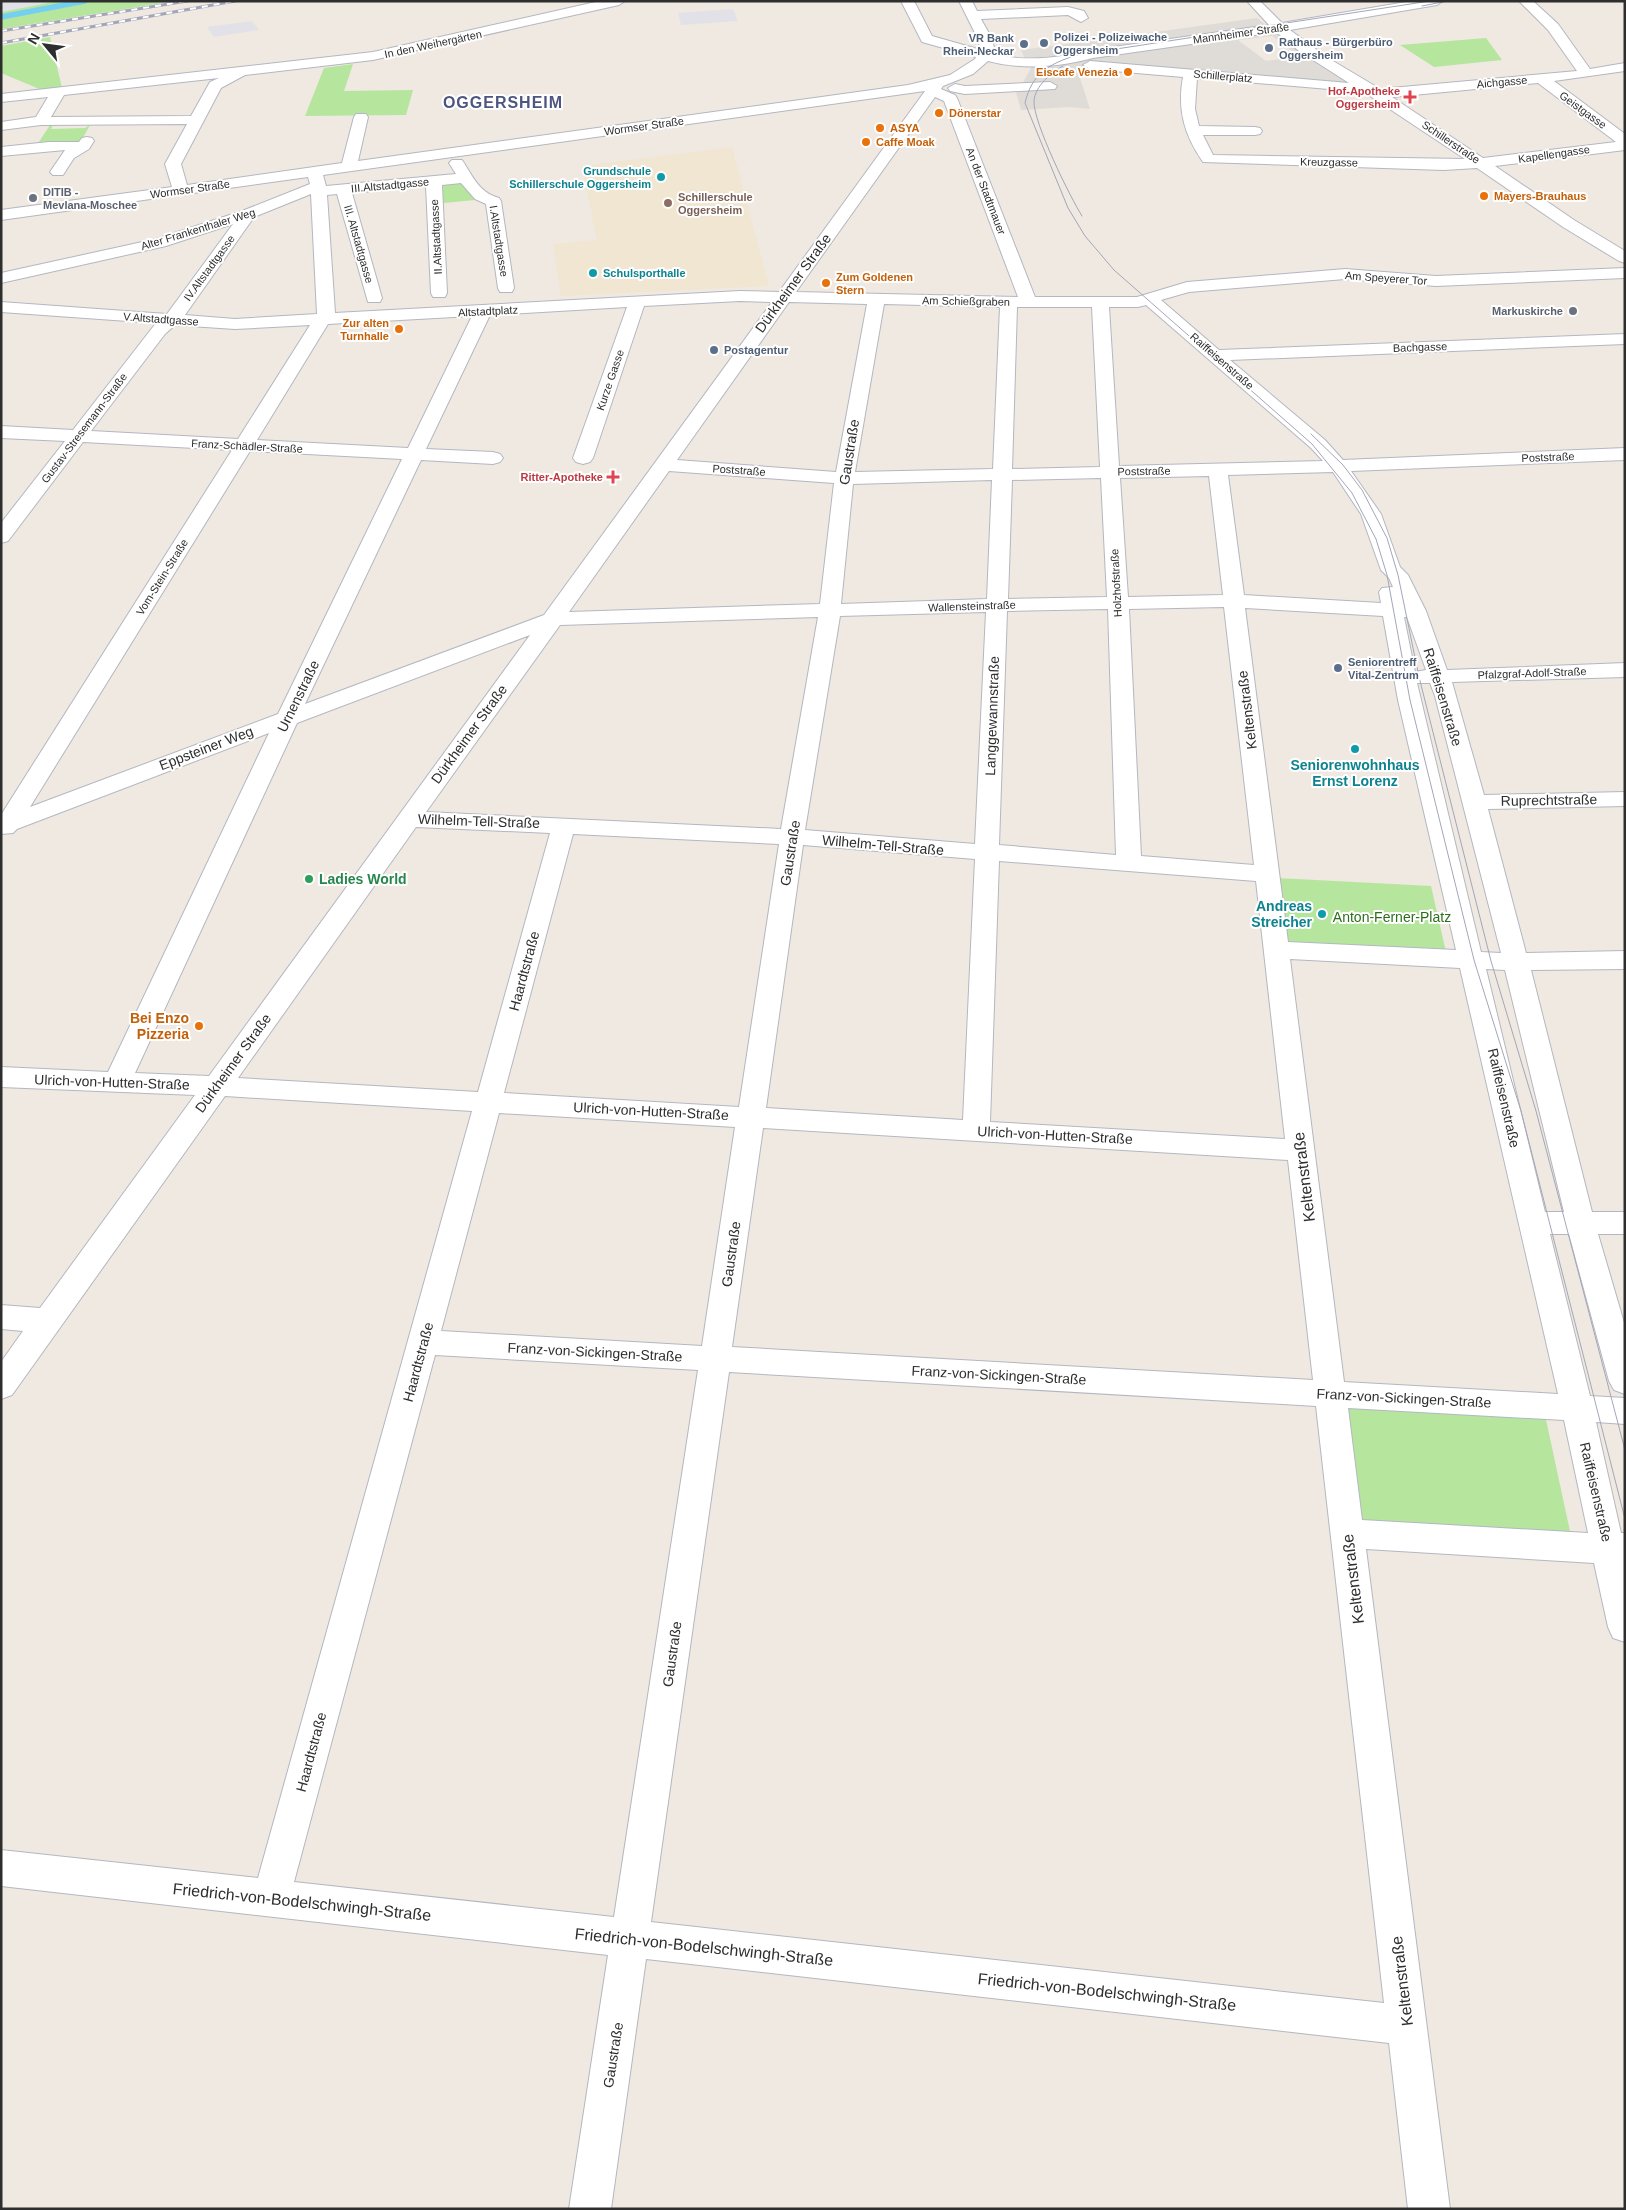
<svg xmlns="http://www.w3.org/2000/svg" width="1626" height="2210" viewBox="0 0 1626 2210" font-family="Arial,sans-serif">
<rect width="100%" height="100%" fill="#efe9e1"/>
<g fill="#e3e1e8">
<path d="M 1,1 L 58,1 L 1,12 Z"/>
<path d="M 733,9 L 738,21 L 681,25 L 678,13 Z"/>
<path d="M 252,21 L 259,30 L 214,37 L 207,27 Z"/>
</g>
<path fill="#f0e6d1" d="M 732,147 L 769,286 L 561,296 L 553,244 L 597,240 L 582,166 Z"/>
<g fill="#b6e59e">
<path d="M 58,1 L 175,1 L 1,29 L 1,12 Z"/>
<path d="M 50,37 L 62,88 L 42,90 L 1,73 L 1,46 Z"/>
<path d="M 1486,38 L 1502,60 L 1434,67 L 1400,45 Z"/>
<path d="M 353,64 L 344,91 L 413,90 L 406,115 L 305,116 L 324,68 Z"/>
<path d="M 50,125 L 53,125 L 51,129 L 85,128 L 90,125 L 79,145 L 37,145 Z"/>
<path d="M 467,178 L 485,199 L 434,204 L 434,181 Z"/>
<path d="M 1277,878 L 1431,886 L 1446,952 L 1285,944 Z"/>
<path d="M 1344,1404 L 1545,1415 L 1571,1536 L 1359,1524 Z"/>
</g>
<path fill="#dfdcd8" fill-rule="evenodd" d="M 1257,18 L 1306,55 L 1363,89 L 1111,71 L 1079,75 L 1090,109 L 1069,107 L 1021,110 L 1015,89 L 1021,86 L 1032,66 L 1026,61 L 1021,50 L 1073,43 L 1071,41 L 1080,40 L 1083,42 ZM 1272,36 L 1299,56 L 1266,61 L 1238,40 Z"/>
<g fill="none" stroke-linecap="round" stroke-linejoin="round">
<path stroke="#75cff0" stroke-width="5.5" d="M 1,17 L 85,1"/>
<defs>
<g id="minor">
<path d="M 600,1 L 625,1 L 619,5 L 373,60 L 245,75 L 221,88 L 181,164 L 187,185 L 342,163 L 354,117 L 356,114 L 366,114 L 368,117 L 358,161 L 908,85 L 950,75 L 975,59 L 976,57 L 922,42 L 901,1 L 914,1 L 932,36 L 981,50 L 977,37 L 959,1 L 972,1 L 977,11 L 1068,7 L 1084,11 L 1088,18 L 1081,22 L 1068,15 L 981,19 L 991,37 L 995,51 L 993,54 C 1024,62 1061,58 1092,50 L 1269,25 L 1247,1 L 1260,1 L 1282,23 L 1412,1 L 1443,1 L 1437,5 L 1290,30 L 1328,58 L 1380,89 L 1577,71 L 1548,30 L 1519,1 L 1533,1 L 1558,24 L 1590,69 L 1625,63 L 1625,71 L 1554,81 L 1625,134 L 1625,150 L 1495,166 L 1574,220 L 1625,251 L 1625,263 L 1619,261 L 1563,227 L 1477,168 L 1444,170 L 1203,162 C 1184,135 1177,109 1183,77 L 1090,69 L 1083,65 L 1090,61 L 1349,83 L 1299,51 L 1276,32 L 1093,58 C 1060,67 1021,70 988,61 L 973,74 L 943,86 L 941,89 L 955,95 L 957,98 L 1035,297 L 1137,297 L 1187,282 L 1345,269 L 1436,276 L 1625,268 L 1625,278 L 1436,286 L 1345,279 L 1189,292 L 1161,300 L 1219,350 L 1625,334 L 1625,344 L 1230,360 L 1325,440 L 1343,460 L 1625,448 L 1625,460 L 1351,471 L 1381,514 L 1400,567 L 1408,575 L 1426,611 L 1447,670 L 1625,663 L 1625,677 L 1452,682 L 1484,795 L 1625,792 L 1625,806 L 1488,809 L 1526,953 L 1625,951 L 1625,969 L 1531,970 L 1592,1212 L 1625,1212 L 1625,1234 L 1598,1234 L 1625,1326 L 1625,1394 L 1614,1390 L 1609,1381 L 1569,1234 L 1550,1234 L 1590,1396 L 1625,1398 L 1625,1424 L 1596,1422 L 1621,1533 L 1625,1533 L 1625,1642 L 1613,1638 L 1608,1627 L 1594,1563 L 1366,1549 L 1450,2209 L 1408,2209 L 1389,2043 L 646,1959 L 611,2209 L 569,2209 L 608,1955 L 1,1886 L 1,1850 L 258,1878 L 472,1111 L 225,1096 L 12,1395 L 1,1399 L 1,1362 L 23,1331 L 1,1329 L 1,1305 L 40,1308 L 195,1095 L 1,1087 L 1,1067 L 108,1072 L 269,733 L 17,829 L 13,833 L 1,834 L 1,815 L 232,450 L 83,442 L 8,541 L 1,543 L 1,523 L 65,441 L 1,438 L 1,426 L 73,430 L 156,323 L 1,312 L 1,302 L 167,314 L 233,224 L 166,246 L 1,283 L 1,273 L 156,239 L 242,211 L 310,184 L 308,177 L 1,220 L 1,210 L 172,187 L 165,164 L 187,124 L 41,125 L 1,130 L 1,122 L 36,117 L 48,97 L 1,102 L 1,94 L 373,52 ZM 219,78 L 210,82 L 191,116 L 51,117 L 64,95 ZM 1197,78 L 1364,92 L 1465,159 L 1213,155 L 1203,135 L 1255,135 L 1260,134 L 1262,131 L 1260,128 L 1255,127 L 1199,126 L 1195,109 ZM 1538,83 L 1616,142 L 1483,158 L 1392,97 ZM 925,91 L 779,292 L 740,291 L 335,313 L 327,195 L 337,194 L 368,302 L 380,302 L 382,298 L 352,193 L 426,186 L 431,293 L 433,297 L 445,297 L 447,293 L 442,185 L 461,183 L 475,199 L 486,204 L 498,288 L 500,292 L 512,292 L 514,288 L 501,201 L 499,198 C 478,192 473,176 462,160 L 452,160 L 449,163 L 456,174 L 326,186 L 323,175 ZM 935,97 L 944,101 L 1018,297 L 796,292 ZM 311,194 L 317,314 L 235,319 L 185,315 L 254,217 ZM 740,301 L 772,302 L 544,615 L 305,704 L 421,460 L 493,464 L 500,462 L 503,458 L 500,454 L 493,452 L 426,449 L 490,315 L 627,307 L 573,458 L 576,462 L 583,464 L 590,462 L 593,458 L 644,306 ZM 789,302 L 867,304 L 836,472 L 677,460 ZM 884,304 L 1000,307 L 993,469 L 855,472 ZM 1146,305 L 1311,448 L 1323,461 L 1119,466 L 1109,307 L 1138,307 ZM 1017,307 L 1092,307 L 1100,467 L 1012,469 ZM 472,316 L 408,448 L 257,440 L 328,324 ZM 175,325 L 235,329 L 310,325 L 238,439 L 91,431 L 165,334 ZM 250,451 L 402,459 L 278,714 L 30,807 ZM 669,471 L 834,483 L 820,604 L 569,612 ZM 1333,472 L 1361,514 L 1381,570 L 1389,578 L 1393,587 L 1382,588 L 1379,592 L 1381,603 L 1244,595 L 1228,475 ZM 1209,476 L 1223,595 L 1128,597 L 1120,478 ZM 1101,478 L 1107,597 L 1008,599 L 1012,480 ZM 992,480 L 987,599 L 841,604 L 853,484 ZM 1224,607 L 1254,865 L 1141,856 L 1129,609 ZM 1245,608 L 1383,616 L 1398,700 L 1456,950 L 1288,942 ZM 1108,609 L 1116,855 L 999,845 L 1007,611 ZM 986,612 L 975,844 L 805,830 L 840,616 ZM 818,617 L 781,829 L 426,812 L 560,625 ZM 1404,617 L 1407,617 L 1426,670 L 1415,672 ZM 530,635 L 209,1076 L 135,1073 L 297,723 ZM 1417,683 L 1430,683 L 1435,696 L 1501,953 L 1481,952 ZM 416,827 L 550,833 L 478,1092 L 238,1078 ZM 573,834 L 779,844 L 739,1107 L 504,1093 ZM 803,845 L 975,859 L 963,1120 L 766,1108 ZM 999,861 L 1256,881 L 1285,1139 L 990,1122 ZM 1290,959 L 1460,968 L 1558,1394 L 1344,1382 ZM 1486,969 L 1505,970 L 1564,1212 L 1545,1212 ZM 499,1113 L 735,1127 L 702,1346 L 441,1331 ZM 763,1128 L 1288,1160 L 1313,1380 L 732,1347 ZM 435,1355 L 698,1370 L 614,1917 L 294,1882 ZM 729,1372 L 1316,1406 L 1384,2003 L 651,1922 ZM 1348,1408 L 1564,1420 L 1588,1533 L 1362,1520 Z"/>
<path d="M 1050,82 L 1057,86 L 1055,89 L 965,94 L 950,91 L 948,88 L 955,84 L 965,86 Z"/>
<path d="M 87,137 L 92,138 L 94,141 L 89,149 L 74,158 L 63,175 L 53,175 L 50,172 L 65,150 L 1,156 L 1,147 L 49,142 L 79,142 L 82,138 Z"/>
</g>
</defs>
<use href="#minor" stroke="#b4b7c1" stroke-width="2"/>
<use href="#minor" fill="#fff" fill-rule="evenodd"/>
<g stroke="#a3a6b8" stroke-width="1">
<path d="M 1430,1 L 1077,55 C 1049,64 1032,73 1025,103 L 1068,208 L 1085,236 L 1114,270 L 1312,444 L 1352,493 L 1376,539 L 1387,575 L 1410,700 L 1474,960 L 1521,1111 L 1625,1519"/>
<path d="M 1422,6 L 1448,1"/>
<path d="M 1063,66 C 1051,73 1035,86 1034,101 C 1033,122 1070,197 1082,216"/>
<path d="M 1311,434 L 1343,465 L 1362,490 L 1387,538 L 1398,575 L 1419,677 L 1491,961 L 1536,1111 L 1625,1450"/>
</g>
<defs>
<g id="rail">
<path d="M 1,31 L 187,1"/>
<path d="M 1,43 L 235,1"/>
</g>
</defs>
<use href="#rail" stroke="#a3a6b8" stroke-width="3"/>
<use href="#rail" stroke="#fff" stroke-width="2" stroke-dasharray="6" stroke-linecap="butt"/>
</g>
<g fill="#5c6f8a" stroke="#fff" stroke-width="2">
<circle cx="1044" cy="43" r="5"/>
<circle cx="1024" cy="44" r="5"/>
<circle cx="1269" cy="48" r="5"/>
<circle cx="714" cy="350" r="5"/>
<circle cx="1338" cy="668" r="5"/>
</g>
<g fill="#e8710a" stroke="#fff" stroke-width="2">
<circle cx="1128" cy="72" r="5"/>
<circle cx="939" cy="113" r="5"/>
<circle cx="880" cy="128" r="5"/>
<circle cx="866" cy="142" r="5"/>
<circle cx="1484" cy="196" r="5"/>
<circle cx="826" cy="283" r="5"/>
<circle cx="399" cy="329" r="5"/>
<circle cx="199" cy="1026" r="5"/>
</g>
<g fill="#e0444e" stroke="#fff" stroke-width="2">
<path d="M1407.5 89.5h5v5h5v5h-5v5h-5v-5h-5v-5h5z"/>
<path d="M610.5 469.5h5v5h5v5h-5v5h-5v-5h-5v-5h5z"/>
</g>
<g fill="#0f9aa8" stroke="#fff" stroke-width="2">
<circle cx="661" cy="177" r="5"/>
<circle cx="593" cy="273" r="5"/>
<circle cx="1355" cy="749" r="5"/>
<circle cx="1322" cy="914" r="5"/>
</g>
<g fill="#6b7280" stroke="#fff" stroke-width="2">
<circle cx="33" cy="198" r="5"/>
<circle cx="1573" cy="311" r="5"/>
</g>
<circle fill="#8d6e63" stroke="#fff" stroke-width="2" cx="668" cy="203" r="5"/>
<circle fill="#2e9e5b" stroke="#fff" stroke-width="2" cx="309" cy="879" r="5"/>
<g text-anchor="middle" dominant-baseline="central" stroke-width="4" stroke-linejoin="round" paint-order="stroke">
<g font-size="11" fill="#2e2e2e" stroke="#fff">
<text transform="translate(1241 33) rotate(-8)">Mannheimer Straße</text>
<text transform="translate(433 44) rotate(-12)">In den Weihergärten</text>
<text transform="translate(1223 76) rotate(5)">Schillerplatz</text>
<text transform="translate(1502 82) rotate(-5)">Aichgasse</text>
<text transform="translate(1583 110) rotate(36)">Geistgasse</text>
<text transform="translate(644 126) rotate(-8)">Wormser Straße</text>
<text transform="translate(1451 142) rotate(34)">Schillerstraße</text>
<text transform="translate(1554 154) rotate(-8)">Kapellengasse</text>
<text transform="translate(1329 162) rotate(1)">Kreuzgasse</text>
<text transform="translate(390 185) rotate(-5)">III.Altstadtgasse</text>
<text transform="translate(190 189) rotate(-8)">Wormser Straße</text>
<text transform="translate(986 191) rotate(69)">An der Stadtmauer</text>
<text transform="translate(198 229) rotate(-17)">Alter Frankenthaler Weg</text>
<text transform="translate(436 237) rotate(-93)">II.Altstadtgasse</text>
<text transform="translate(499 241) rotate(81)">I.Altstadtgasse</text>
<text transform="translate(359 244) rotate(74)">III. Altstadtgasse</text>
<text transform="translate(209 268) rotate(-54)">IV.Altstadtgasse</text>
<text transform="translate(1386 278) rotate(4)">Am Speyerer Tor</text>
<text transform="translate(966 301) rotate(1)">Am Schießgraben</text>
<text transform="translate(488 311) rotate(-3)">Altstadtplatz</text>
<text transform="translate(161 319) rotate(4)">V.Altstadtgasse</text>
<text transform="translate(1420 347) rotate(-2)">Bachgasse</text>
<text transform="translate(1222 361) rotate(41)">Raiffeisenstraße</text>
<text transform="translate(610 380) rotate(-71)">Kurze Gasse</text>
<text transform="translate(84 428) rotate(-53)">Gustav-Stresemann-Straße</text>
<text transform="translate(247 446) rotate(3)">Franz-Schädler-Straße</text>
<text transform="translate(1548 457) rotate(-2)">Poststraße</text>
<text transform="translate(739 470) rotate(4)">Poststraße</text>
<text transform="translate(1144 471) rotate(-1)">Poststraße</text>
<text transform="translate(162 577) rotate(-58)">Vom-Stein-Straße</text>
<text transform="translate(1116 583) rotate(-93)">Holzhofstraße</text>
<text transform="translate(972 606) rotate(-2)">Wallensteinstraße</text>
<text transform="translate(1532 673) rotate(-2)">Pfalzgraf-Adolf-Straße</text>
</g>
<g font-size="11" font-weight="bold" fill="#4e5e75" stroke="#fff" text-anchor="start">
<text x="1054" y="37">Polizei - Polizeiwache<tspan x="1054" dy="13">Oggersheim</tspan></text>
<text x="1014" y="38" text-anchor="end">VR Bank<tspan x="1014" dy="13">Rhein-Neckar</tspan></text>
<text x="1279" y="42">Rathaus - Bürgerbüro<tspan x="1279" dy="13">Oggersheim</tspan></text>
<text x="724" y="350">Postagentur</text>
<text x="1348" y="662">Seniorentreff<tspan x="1348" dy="13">Vital-Zentrum</tspan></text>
</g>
<g font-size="11" font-weight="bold" fill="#c56008" stroke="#fff" text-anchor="start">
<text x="1118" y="72" text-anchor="end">Eiscafe Venezia</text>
<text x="949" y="113">Dönerstar</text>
<text x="890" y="128">ASYA</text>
<text x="876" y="142">Caffe Moak</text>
<text x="1494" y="196">Mayers-Brauhaus</text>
<text x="836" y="277">Zum Goldenen<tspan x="836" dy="13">Stern</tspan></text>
<text x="389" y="323" text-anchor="end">Zur alten<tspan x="389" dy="13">Turnhalle</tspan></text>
</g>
<g font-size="11" font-weight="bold" fill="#be3a42" stroke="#fff" text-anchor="end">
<text x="1400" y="91">Hof-Apotheke<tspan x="1400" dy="13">Oggersheim</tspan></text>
<text x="603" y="477">Ritter-Apotheke</text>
</g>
<g font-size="11" font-weight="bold" fill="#0d838f" stroke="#fff" text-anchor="end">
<text x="651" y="171">Grundschule<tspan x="651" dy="13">Schillerschule Oggersheim</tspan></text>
<text x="603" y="273" text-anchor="start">Schulsporthalle</text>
</g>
<g font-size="11" font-weight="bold" fill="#5b616d" stroke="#fff" text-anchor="start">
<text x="43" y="192">DITIB -<tspan x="43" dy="13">Mevlana-Moschee</tspan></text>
<text x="1563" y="311" text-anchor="end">Markuskirche</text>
</g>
<g font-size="11" font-weight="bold" fill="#785e54" stroke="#fff" text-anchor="start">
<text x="678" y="197">Schillerschule<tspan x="678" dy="13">Oggersheim</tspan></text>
</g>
<g font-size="14" fill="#2e2e2e" stroke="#fff">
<text transform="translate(793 283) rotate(-54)">Dürkheimer Straße</text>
<text transform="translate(849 452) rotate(-81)">Gaustraße</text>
<text transform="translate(298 696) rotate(-64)">Urnenstraße</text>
<text transform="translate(1443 697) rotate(73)">Raiffeisenstraße</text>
<text transform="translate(1247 710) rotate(-97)">Keltenstraße</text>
<text transform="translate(992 716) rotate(-88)">Langgewannstraße</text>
<text transform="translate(469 734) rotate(-54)">Dürkheimer Straße</text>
<text transform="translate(206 748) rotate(-21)">Eppsteiner Weg</text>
<text transform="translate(1549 800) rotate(-1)">Ruprechtstraße</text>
<text transform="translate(479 821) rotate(2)">Wilhelm-Tell-Straße</text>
<text transform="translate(883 845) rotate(5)">Wilhelm-Tell-Straße</text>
<text transform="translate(790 853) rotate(-81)">Gaustraße</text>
<text transform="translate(524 971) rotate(-75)">Haardtstraße</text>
<text transform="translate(233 1063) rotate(-54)">Dürkheimer Straße</text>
<text transform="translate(112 1082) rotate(2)">Ulrich-von-Hutten-Straße</text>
<text transform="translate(1504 1098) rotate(77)">Raiffeisenstraße</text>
<text transform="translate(651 1111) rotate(3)">Ulrich-von-Hutten-Straße</text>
<text transform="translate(1055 1135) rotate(3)">Ulrich-von-Hutten-Straße</text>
<text transform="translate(731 1254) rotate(-82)">Gaustraße</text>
<text transform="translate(595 1352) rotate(3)">Franz-von-Sickingen-Straße</text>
<text transform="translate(418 1362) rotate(-75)">Haardtstraße</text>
<text transform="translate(999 1375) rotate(3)">Franz-von-Sickingen-Straße</text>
<text transform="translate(1404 1398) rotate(3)">Franz-von-Sickingen-Straße</text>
<text transform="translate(1596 1492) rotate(77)">Raiffeisenstraße</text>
<text transform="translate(672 1654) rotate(-82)">Gaustraße</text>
<text transform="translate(311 1752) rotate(-75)">Haardtstraße</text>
<text transform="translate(613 2055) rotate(-81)">Gaustraße</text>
</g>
<g font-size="14" font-weight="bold" fill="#0d838f" stroke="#fff">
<text x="1355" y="765">Seniorenwohnhaus<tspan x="1355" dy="16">Ernst Lorenz</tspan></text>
<text x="1312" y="906" text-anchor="end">Andreas<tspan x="1312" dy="16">Streicher</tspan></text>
</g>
<g font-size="14" font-weight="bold" fill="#27864d" stroke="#fff" text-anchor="start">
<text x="319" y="879">Ladies World</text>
</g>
<g font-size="14" fill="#2c6e1b" stroke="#fff">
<text x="1392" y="917">Anton-Ferner-Platz</text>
</g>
<g font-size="14" font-weight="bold" fill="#c56008" stroke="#fff" text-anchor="end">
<text x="189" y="1018">Bei Enzo<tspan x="189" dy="16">Pizzeria</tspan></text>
</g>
<g font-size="16" font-weight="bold" letter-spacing="1" fill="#4d5680" stroke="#fff">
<text x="503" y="102">OGGERSHEIM</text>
</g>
<g font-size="16" fill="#2e2e2e" stroke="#fff">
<text transform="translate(1304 1177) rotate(-97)">Keltenstraße</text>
<text transform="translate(1353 1579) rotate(-97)">Keltenstraße</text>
<text transform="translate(302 1902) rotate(6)">Friedrich-von-Bodelschwingh-Straße</text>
<text transform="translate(704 1947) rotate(6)">Friedrich-von-Bodelschwingh-Straße</text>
<text transform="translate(1402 1981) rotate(-97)">Keltenstraße</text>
<text transform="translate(1107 1992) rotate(6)">Friedrich-von-Bodelschwingh-Straße</text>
</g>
</g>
<rect width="1626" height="2210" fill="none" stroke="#2e2e2e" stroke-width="5"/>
<g transform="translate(45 45) rotate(299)" stroke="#ffffff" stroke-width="4" paint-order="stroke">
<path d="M0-4L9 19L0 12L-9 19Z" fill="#2e2e2e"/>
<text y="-8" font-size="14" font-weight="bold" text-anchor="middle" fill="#2e2e2e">N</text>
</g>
</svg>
